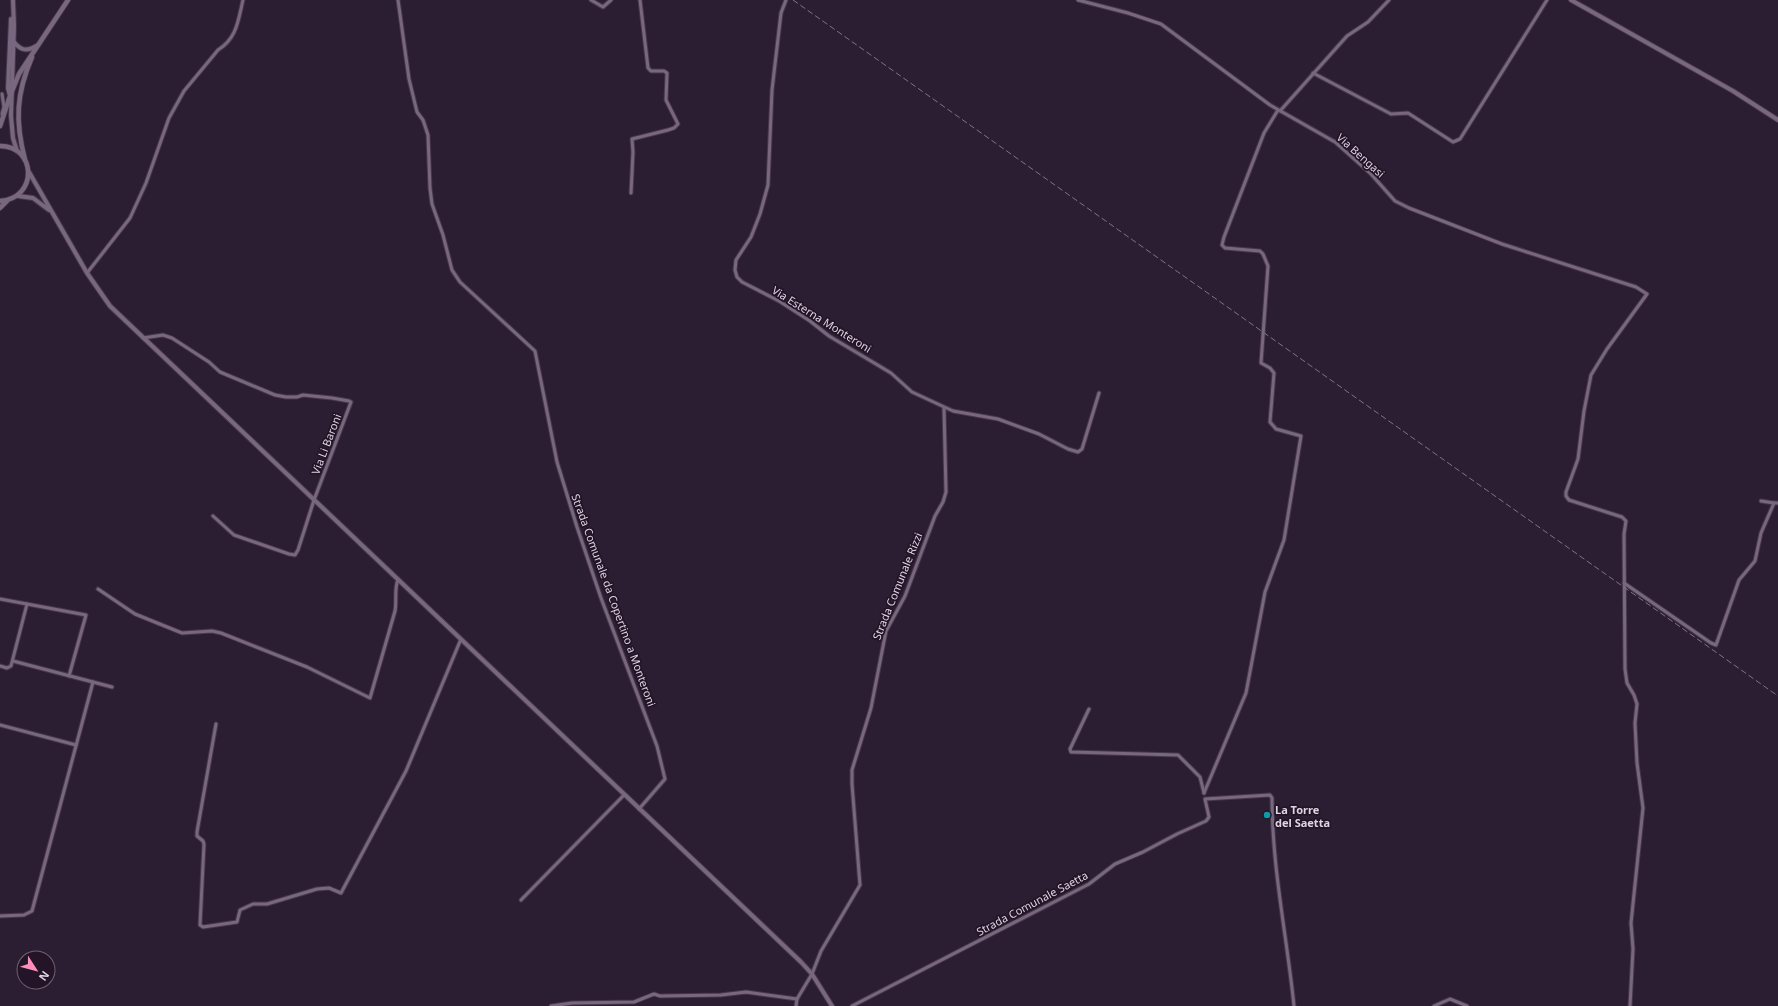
<svg xmlns="http://www.w3.org/2000/svg" width="1778" height="1006" viewBox="0 0 1778 1006" font-family="'Noto Sans',sans-serif">
<rect width="100%" height="100%" fill="#2c1e32"/>
<g fill="none" stroke-linecap="round" stroke-linejoin="round">
<defs>
<g id="minor">
<path d="M 398,0 L 409,79 L 417,112 L 423,120 L 428,135 L 430,188 L 432,204 L 443,235 L 452,270 L 460,282 L 535,351 L 557,462 L 577,527 L 601,598 L 657,746 L 665,779 L 639,809"/>
<path d="M 591,0 L 603,7 L 611,0"/>
<path d="M 786,0 L 781,13 L 772,90 L 768,185 L 760,214 L 751,237 L 736,260 L 735,270 L 737,277 L 742,282 L 779,301 L 810,321 L 829,336 L 891,373 L 912,392 L 953,411 L 998,419 L 1039,434 L 1068,449 L 1078,452 L 1082,449 L 1099,393"/>
<path d="M 1078,0 L 1128,13 L 1161,24 L 1270,105 L 1335,142 L 1371,174 L 1395,201 L 1409,208 L 1502,244 L 1636,287 L 1647,294 L 1607,349 L 1591,375 L 1584,411 L 1578,459 L 1566,492 L 1566,496 L 1569,500 L 1622,517 L 1626,521 L 1624,534 L 1625,669 L 1627,683 L 1634,695 L 1637,704 L 1635,723 L 1637,763 L 1643,808 L 1631,923 L 1633,949 L 1630,1006"/>
<path d="M 1313,73 L 1391,114 L 1408,113 L 1453,142 L 1460,139 L 1547,0"/>
<path d="M 2,94 L 4,107 L 2,114"/>
<path d="M 1280,111 L 1347,36 L 1368,22 L 1389,0"/>
<path d="M 631,193 L 633,152 L 632,139 L 668,130 L 674,128 L 678,124 L 666,100 L 667,73 L 664,71 L 651,71 L 648,68 L 640,0"/>
<path d="M 87,273 L 130,218 L 146,183 L 169,118 L 184,91 L 218,50 C 237,38 238,21 243,0"/>
<path d="M 143,338 L 163,335 L 172,338 L 209,362 L 220,372 L 275,395 L 286,397 L 297,397 L 303,395 L 332,398 L 349,401 L 351,402 L 314,500 L 298,550 L 295,555 L 289,554 L 234,535 L 213,516"/>
<path d="M 1761,501 L 1774,503"/>
<path d="M 1624,583 L 1711,643 L 1716,645 L 1739,580 L 1755,561 L 1761,533 L 1774,503 L 1778,503"/>
<path d="M 98,589 L 135,614 L 182,633 L 212,631 L 221,633 L 307,667 L 370,698 L 395,611 C 397,601 394,588 398,580"/>
<path d="M 0,599 L 86,615 L 69,676"/>
<path d="M 13,661 L 112,687"/>
<path d="M 0,666 L 7,668 L 11,666 L 27,604"/>
<path d="M 1089,709 L 1070,749 L 1071,752 L 1178,755 L 1200,777 L 1204,793"/>
<path d="M 216,724 L 197,832 L 197,836 L 203,841 L 204,844 L 200,925 L 203,927 L 237,922 L 240,910 L 253,904 L 267,904 L 317,889 L 329,888 L 341,893 L 406,771 L 461,639"/>
<path d="M 0,725 L 76,745"/>
<path d="M 1204,793 L 1246,693 L 1265,592 L 1284,540 L 1301,436 L 1276,429 L 1270,422 L 1274,373 L 1270,368 L 1261,363 L 1268,266 L 1263,254 L 1260,251 L 1225,248 L 1222,245 L 1224,237 L 1264,133 L 1278,110"/>
<path d="M 521,900 L 624,795"/>
<path d="M 0,916 L 24,915 L 32,911 L 93,682"/>
<path d="M 551,1006 L 572,1003 L 634,1002 L 654,994 L 660,996 L 721,995 L 746,992 L 797,999"/>
<path d="M 796,1006 L 797,999 L 812,974 L 821,951 L 860,885 L 852,784 L 852,770 L 871,708 L 886,631 L 905,596 L 935,516 L 943,502 L 946,492 L 944,408"/>
<path d="M 852,1006 L 1089,884 L 1115,864 L 1143,852 L 1177,834 L 1206,821 L 1209,817 L 1205,799 L 1270,795 L 1272,798 C 1272,868 1287,937 1294,1006"/>
<path d="M 1434,1006 L 1450,999 L 1467,1006"/>
</g>
<g id="tertiary">
<path d="M 13,0 L 14,26 L 11,116 L 13,138 L 17,151"/>
<path d="M 1571,0 L 1733,91 L 1778,120"/>
<path d="M 13,41 C 21,51 27,52 38,45"/>
<path d="M 10,96 L 8,88 L 11,19"/>
<path d="M 29,172 L 87,273 L 110,306 L 801,962 L 812,974 L 832,1006"/>
<path d="M 18,196 L 33,198 L 49,210"/>
</g>
<g id="secondary">
<path d="M 0,126 L 10,96 L 19,74 L 68,0"/>
<path d="M 0,146 C 37,146 38,199 0,201"/>
<path d="M 25,160 C 15,121 16,94 32,57"/>
<path d="M 0,208 L 7,201"/>
</g>
</defs>
<use href="#minor" stroke="#453849" stroke-width="5"/>
<use href="#tertiary" stroke="#453849" stroke-width="6"/>
<use href="#secondary" stroke="#453849" stroke-width="6"/>
<use href="#minor" stroke="#78677f" stroke-width="3"/>
<use href="#tertiary" stroke="#78677f" stroke-width="4"/>
<use href="#secondary" stroke="#78677f" stroke-width="4.5"/>
<path stroke="#7e7283" stroke-width="1" stroke-dasharray="6 3" stroke-linecap="butt" d="M 793,0 L 1778,696"/>
</g>
<circle fill="#0f9aa8" stroke="#231428" stroke-width="1.5" cx="1267" cy="815" r="4"/>
<g text-anchor="middle" dominant-baseline="central" stroke-width="3.5" stroke-linejoin="round" paint-order="stroke">
<g font-size="11" fill="#ded5e2" stroke="#231428">
<text transform="translate(1361 155) rotate(42)">Via Bengasi</text>
<text transform="translate(822 319) rotate(32)">Via Esterna Monteroni</text>
<text transform="translate(326 444) rotate(-69)">Via Li Baroni</text>
<text transform="translate(897 586) rotate(-68)">Strada Comunale Rizzi</text>
<text transform="translate(614 600) rotate(70)">Strada Comunale da Copertino a Monteroni</text>
<text transform="translate(1032 903) rotate(-28)">Strada Comunale Saetta</text>
</g>
<g font-size="11" font-weight="bold" fill="#ded5e2" stroke="#231428" text-anchor="start">
<text x="1275" y="809">La Torre<tspan x="1275" dy="13">del Saetta</tspan></text>
</g>
</g>
<g transform="translate(36 970) rotate(126)"><circle r="19" fill="#231428" stroke="#6e6172"/>
<path d="M0-3L7 15L0 10L-7 15Z" fill="#ff8eba"/>
<text y="-6" font-size="11" font-weight="bold" text-anchor="middle" fill="#ded5e2">N</text>
</g>
</svg>
